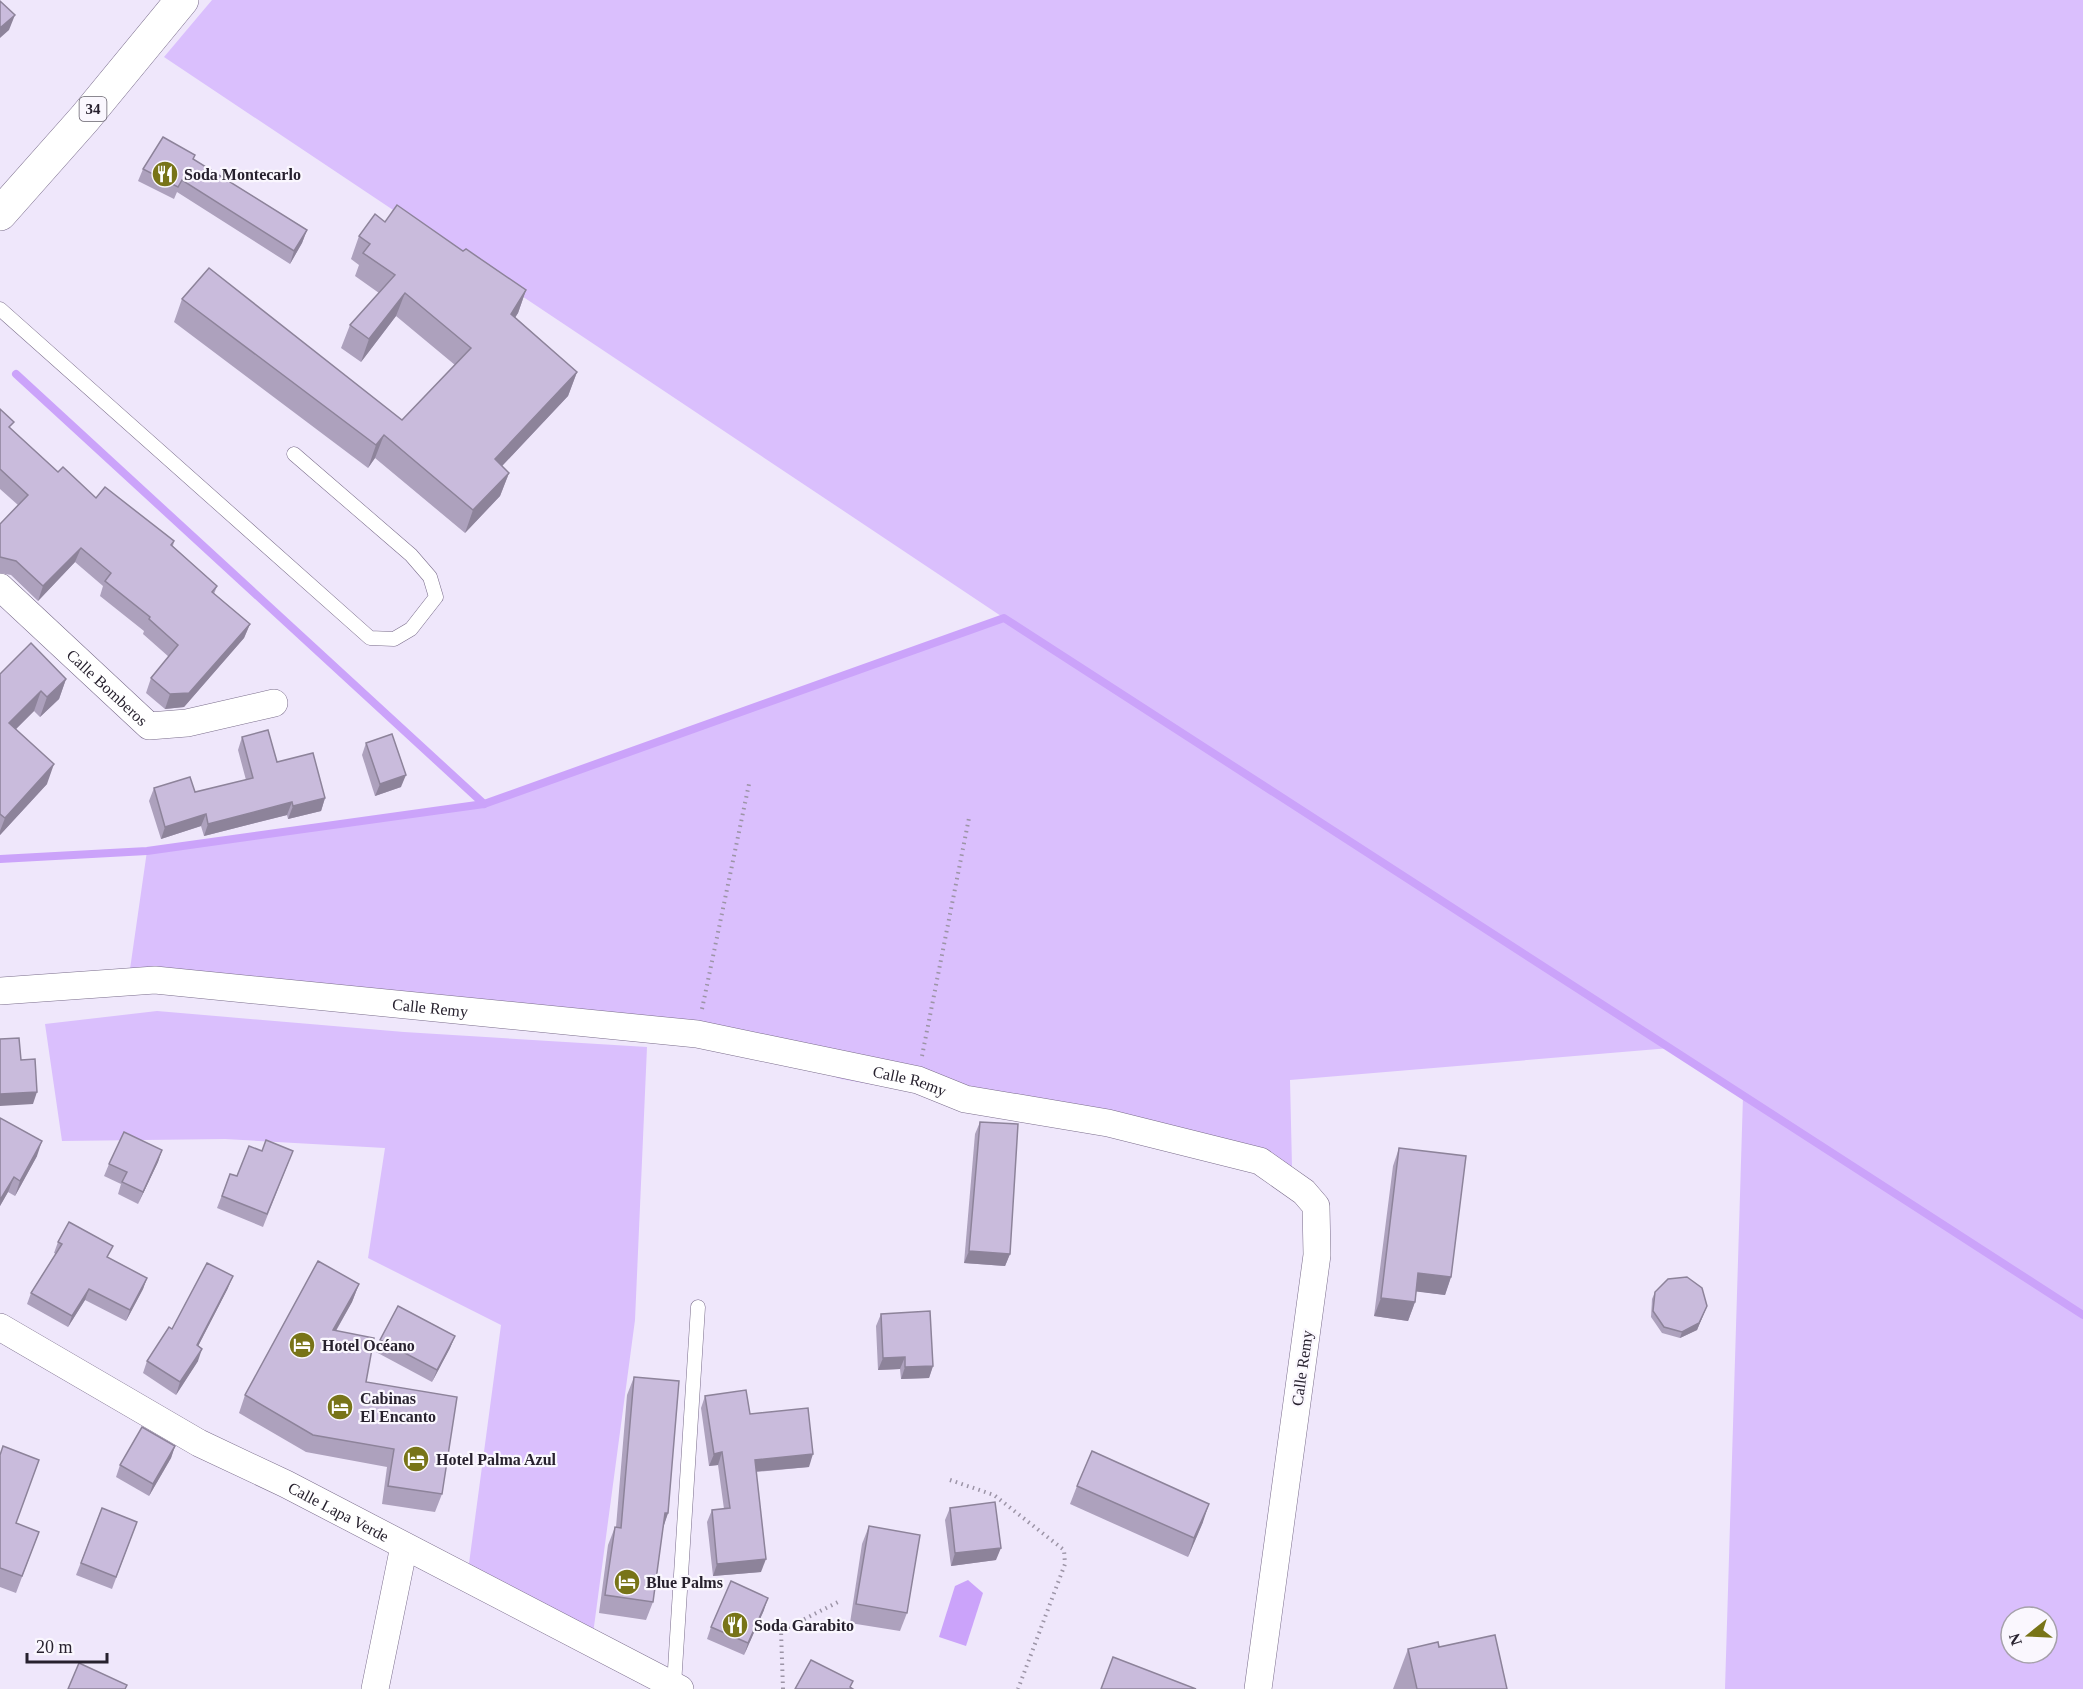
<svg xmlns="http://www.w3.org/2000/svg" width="2083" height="1689" viewBox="0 0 2083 1689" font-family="'Times New Roman',serif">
<rect width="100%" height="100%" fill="#efe7fb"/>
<g fill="#dabffd" fill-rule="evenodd">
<path d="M 212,0 L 2083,0 L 2083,1689 L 1725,1689 L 1743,1096 L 1670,1048 L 1290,1080 L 1292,1167 L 1072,1120 L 841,1079 L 709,1035 L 128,983 L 147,851 L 484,804 L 1004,618 L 164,57 ZM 2011,1617 L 2047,1617 L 2047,1653 L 2011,1653 Z"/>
<path d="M 157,1011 L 404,1032 L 647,1047 L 635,1320 L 593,1634 L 468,1571 L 501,1325 L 368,1258 L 385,1148 L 225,1139 L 62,1141 L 45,1024 Z"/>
</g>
<path fill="#cba3fa" d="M 968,1580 L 983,1593 L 966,1646 L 939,1637 L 955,1586 Z"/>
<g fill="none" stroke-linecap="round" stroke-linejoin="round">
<g stroke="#cba3fa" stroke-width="8">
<path d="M 16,374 L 484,804"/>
<path d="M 0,859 L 147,851 L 484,804 L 1004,618 L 2083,1315"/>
</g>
<defs>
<g id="service">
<path d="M 0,309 L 370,638 L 394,639 L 411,629 L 436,597 L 430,577 L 411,555 L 294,454"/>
<path d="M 674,1685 L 698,1307"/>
</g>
<g id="minor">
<path id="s1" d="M 0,587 L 149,726 L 187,723 L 274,703"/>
<path id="s2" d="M 0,991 L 155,980 L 697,1034 L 918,1080 L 965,1099 L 1108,1123 L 1260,1161 L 1304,1192 L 1316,1206 L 1317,1255 L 1258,1689"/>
<path id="s3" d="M 0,1327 L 199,1443 L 286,1484 L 680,1689"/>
<path d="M 375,1689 L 404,1546"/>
</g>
<path id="trunk" d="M 0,214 L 85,118 L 182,0"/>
</defs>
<use href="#service" stroke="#7a6d8b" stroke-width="15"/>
<use href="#minor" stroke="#7a6d8b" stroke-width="28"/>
<use href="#trunk" stroke="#7a6d8b" stroke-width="34"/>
<g stroke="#9c94a6" stroke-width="4" stroke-dasharray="1.5 4.5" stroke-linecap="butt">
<path d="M 702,1009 L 749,784"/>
<path d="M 922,1056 L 969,818"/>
<path d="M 950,1480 L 994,1495 L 1064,1550 L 1065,1564 L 1018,1689"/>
<path d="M 783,1689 L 781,1631 L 838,1602"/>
</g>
<use href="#service" stroke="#fff" stroke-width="14"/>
<use href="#minor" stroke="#fff" stroke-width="27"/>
<use href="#trunk" stroke="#fff" stroke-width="33"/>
</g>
<g fill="#ada1bd">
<path d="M 193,159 L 307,230 L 302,243 L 290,264 L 177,192 L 174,199 L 138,181 L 143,169 Z"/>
<path d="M 385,222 L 463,251 L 526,290 L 518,313 L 515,317 L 577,372 L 568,396 L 502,466 L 509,473 L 500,496 L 465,533 L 375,458 L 368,468 L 174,322 L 182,299 L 402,420 L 455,365 L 396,316 L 361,362 L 341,348 L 350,325 L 379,293 L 355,276 L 359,265 L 351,259 L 359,236 Z"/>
<path d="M 0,409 L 11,429 L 58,472 L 96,498 L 174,541 L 173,546 L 217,586 L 214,594 L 250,624 L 244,638 L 184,707 L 165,709 L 146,693 L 151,678 L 169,657 L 143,634 L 144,631 L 100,596 L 103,586 L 75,562 L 38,601 L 11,575 L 0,573 L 0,524 L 18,505 L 0,489 Z"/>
<path d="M 0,674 L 66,679 L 59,699 L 40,717 L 34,711 L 16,729 L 47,784 L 0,835 Z"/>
<path d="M 242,737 L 325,798 L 321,811 L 288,819 L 287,815 L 204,836 L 201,826 L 161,839 L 149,801 L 154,788 L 195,792 L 246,780 L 238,750 Z"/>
<path d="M 366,743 L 401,787 L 375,796 L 362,755 Z"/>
<path d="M 0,1118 L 37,1156 L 15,1196 L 8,1192 L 0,1206 Z"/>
<path d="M 980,1122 L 1010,1254 L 1005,1266 L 964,1263 L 975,1134 Z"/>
<path d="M 1399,1148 L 1451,1277 L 1445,1295 L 1416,1291 L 1415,1302 L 1408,1321 L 1374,1316 L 1393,1166 Z"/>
<path d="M 162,1150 L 158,1162 L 138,1204 L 118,1194 L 121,1184 L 104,1176 L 109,1164 Z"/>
<path d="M 262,1151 L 293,1151 L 263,1227 L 217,1208 L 230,1174 L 237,1176 Z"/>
<path d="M 58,1242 L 108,1258 L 147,1278 L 143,1289 L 126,1321 L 85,1300 L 68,1327 L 27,1304 L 31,1293 L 56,1254 L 54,1253 Z"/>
<path d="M 359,1284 L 352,1302 L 336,1331 L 366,1382 L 442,1494 L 435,1512 L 382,1504 L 387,1467 L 306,1452 L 239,1413 L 245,1395 Z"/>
<path d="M 228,1288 L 198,1346 L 198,1361 L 176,1395 L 143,1373 L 147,1361 L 172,1329 Z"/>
<path d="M 1655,1292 L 1707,1306 L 1697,1330 L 1680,1338 L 1662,1333 L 1651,1317 L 1652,1299 Z"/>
<path d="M 881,1314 L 933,1366 L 929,1378 L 901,1379 L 900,1369 L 878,1370 L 876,1326 Z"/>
<path d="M 455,1336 L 450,1348 L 432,1382 L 376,1352 L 380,1340 Z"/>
<path d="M 634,1377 L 668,1513 L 663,1528 L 653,1602 L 646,1620 L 599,1613 L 608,1545 L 615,1527 L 616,1527 L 627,1395 Z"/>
<path d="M 705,1396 L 750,1414 L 809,1467 L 756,1472 L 761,1572 L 713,1576 L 707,1522 L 712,1510 L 724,1509 L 718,1465 L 709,1466 L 701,1408 Z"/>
<path d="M 175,1446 L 171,1458 L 149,1496 L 116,1477 L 120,1465 Z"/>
<path d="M 0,1455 L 16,1523 L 39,1532 L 16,1593 L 0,1587 Z"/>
<path d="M 1077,1486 L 1203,1522 L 1188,1557 L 1070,1504 Z"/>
<path d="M 102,1508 L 137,1522 L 112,1589 L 76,1575 Z"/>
<path d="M 950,1508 L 996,1560 L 951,1566 L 945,1520 Z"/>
<path d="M 869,1526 L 907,1613 L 900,1631 L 850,1623 L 862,1544 Z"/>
<path d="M 764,1610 L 744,1655 L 707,1639 L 711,1627 Z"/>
<path d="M 1439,1647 L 1507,1689 L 1393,1689 L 1408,1649 Z"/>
</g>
<g fill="#8d839a">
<path d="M 15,15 L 9,30 L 0,38 L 0,28 Z"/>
<path d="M 307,230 L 302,243 L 290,264 L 294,251 Z"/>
<path d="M 526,290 L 518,313 L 503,337 L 511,314 Z"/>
<path d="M 405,293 L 396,316 L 361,362 L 369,339 Z"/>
<path d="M 577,372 L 568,396 L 486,483 L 495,459 Z"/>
<path d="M 384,435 L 375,458 L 368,468 L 376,445 Z"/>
<path d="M 509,473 L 500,496 L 465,533 L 473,510 Z"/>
<path d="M 81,548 L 75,562 L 38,601 L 43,586 Z"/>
<path d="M 250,624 L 244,638 L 184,707 L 165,709 L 170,694 Z"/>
<path d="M 66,679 L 59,699 L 40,717 L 47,697 Z"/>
<path d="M 41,691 L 34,711 L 2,743 L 9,723 Z"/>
<path d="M 54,764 L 47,784 L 0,835 L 0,831 L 5,818 Z"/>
<path d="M 406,775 L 401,787 L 375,796 L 380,784 Z"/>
<path d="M 325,798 L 321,811 L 288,819 L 293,806 Z"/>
<path d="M 292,802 L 287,815 L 204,836 L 208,824 Z"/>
<path d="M 206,814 L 201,826 L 161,839 L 165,827 Z"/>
<path d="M 37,1092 L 33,1104 L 0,1106 L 0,1094 Z"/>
<path d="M 42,1141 L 37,1156 L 15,1196 L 20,1181 Z"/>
<path d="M 162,1150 L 158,1162 L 138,1204 L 143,1192 Z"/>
<path d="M 14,1177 L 8,1192 L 0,1206 L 0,1200 Z"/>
<path d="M 969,1251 L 1010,1254 L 1005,1266 L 964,1263 Z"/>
<path d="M 1418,1273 L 1451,1277 L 1445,1295 L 1412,1291 Z"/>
<path d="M 233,1276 L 228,1288 L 192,1358 L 197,1345 Z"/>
<path d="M 147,1278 L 143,1289 L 126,1321 L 130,1310 Z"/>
<path d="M 359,1284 L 352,1302 L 326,1348 L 333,1330 Z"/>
<path d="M 89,1289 L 85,1300 L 68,1327 L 72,1316 Z"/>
<path d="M 1381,1298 L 1415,1302 L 1408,1321 L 1374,1316 Z"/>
<path d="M 1707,1306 L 1697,1330 L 1680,1338 L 1682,1332 Z"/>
<path d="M 455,1336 L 450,1348 L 432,1382 L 437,1370 Z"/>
<path d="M 202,1349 L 198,1361 L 176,1395 L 180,1382 Z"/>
<path d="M 905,1357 L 900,1369 L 878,1370 L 883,1358 Z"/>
<path d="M 933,1366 L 929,1378 L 901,1379 L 905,1367 Z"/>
<path d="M 175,1446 L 171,1458 L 149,1496 L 153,1484 Z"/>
<path d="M 722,1452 L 718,1465 L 709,1466 L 714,1454 Z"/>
<path d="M 813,1454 L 809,1467 L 750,1472 L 755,1460 Z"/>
<path d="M 1209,1504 L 1203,1522 L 1188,1557 L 1194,1538 Z"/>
<path d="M 665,1513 L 668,1513 L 662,1531 Z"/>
<path d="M 1001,1548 L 996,1560 L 951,1566 L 955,1553 Z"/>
<path d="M 766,1559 L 761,1572 L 713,1576 L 717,1564 Z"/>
<path d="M 768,1598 L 764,1610 L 744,1655 L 748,1643 Z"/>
</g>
<g fill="#c9bbdc" stroke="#8d839a" stroke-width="1.5">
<path d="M 0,1 L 15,15 L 0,28 Z"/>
<path d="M 163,137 L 195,155 L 193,159 L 307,230 L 294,251 L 182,180 L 178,187 L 143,169 Z"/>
<path d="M 397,205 L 463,251 L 466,249 L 526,290 L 511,314 L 577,372 L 495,459 L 509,473 L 473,510 L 384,435 L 376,445 L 182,299 L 209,268 L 402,420 L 471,348 L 405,293 L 369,339 L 350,325 L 395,275 L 363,253 L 370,244 L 359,236 L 375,214 L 385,222 Z"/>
<path d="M 0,409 L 14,422 L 9,427 L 58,472 L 63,467 L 96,498 L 105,487 L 174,541 L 171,545 L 217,586 L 212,592 L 250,624 L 189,693 L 170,694 L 151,678 L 178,645 L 149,619 L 150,617 L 105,581 L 111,573 L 81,548 L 43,586 L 16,561 L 0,557 L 0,524 L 28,495 L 0,469 Z"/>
<path d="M 31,643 L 66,679 L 47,697 L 41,691 L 9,723 L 54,764 L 5,818 L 0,814 L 0,674 Z"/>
<path d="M 268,730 L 277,762 L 313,753 L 325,798 L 293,806 L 292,802 L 208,824 L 206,814 L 165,827 L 154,788 L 190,777 L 195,792 L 253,778 L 242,737 Z"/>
<path d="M 392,734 L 406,775 L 380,784 L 366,743 Z"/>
<path d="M 19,1038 L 21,1060 L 35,1059 L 37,1092 L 0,1094 L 0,1039 Z"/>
<path d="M 0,1118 L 42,1141 L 20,1181 L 14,1177 L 0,1200 Z"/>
<path d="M 980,1122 L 1018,1124 L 1010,1254 L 969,1251 Z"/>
<path d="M 124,1132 L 162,1150 L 143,1192 L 122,1182 L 127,1172 L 109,1164 Z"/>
<path d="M 266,1140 L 293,1151 L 267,1214 L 222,1196 L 230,1174 L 237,1176 L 249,1146 L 262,1151 Z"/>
<path d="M 1399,1148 L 1466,1156 L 1451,1277 L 1418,1273 L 1415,1302 L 1381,1298 Z"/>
<path d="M 69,1222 L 113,1246 L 107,1257 L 147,1278 L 130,1310 L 89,1289 L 72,1316 L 31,1293 L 62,1244 L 58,1242 Z"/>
<path d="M 318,1261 L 359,1284 L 333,1330 L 374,1338 L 366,1382 L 457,1397 L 442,1494 L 388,1486 L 394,1449 L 313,1435 L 245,1395 Z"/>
<path d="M 207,1263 L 233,1276 L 197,1345 L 202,1349 L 180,1382 L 147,1361 L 169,1327 L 172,1329 Z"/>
<path d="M 1687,1277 L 1702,1288 L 1707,1306 L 1699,1323 L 1682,1332 L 1664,1327 L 1653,1311 L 1655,1292 L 1668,1279 Z"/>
<path d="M 398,1306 L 455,1336 L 437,1370 L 380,1340 Z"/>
<path d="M 930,1311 L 933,1366 L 905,1367 L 905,1357 L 883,1358 L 881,1314 Z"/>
<path d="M 634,1377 L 679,1381 L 668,1513 L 665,1513 L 653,1602 L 605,1595 L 615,1527 L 621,1528 Z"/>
<path d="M 746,1390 L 750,1414 L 808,1408 L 813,1454 L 755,1460 L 766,1559 L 717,1564 L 712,1510 L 730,1508 L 722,1452 L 714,1454 L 705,1396 Z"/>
<path d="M 142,1427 L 175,1446 L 153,1484 L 120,1465 Z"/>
<path d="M 3,1446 L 39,1460 L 16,1523 L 39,1532 L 22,1576 L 0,1568 L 0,1455 Z"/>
<path d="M 1092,1451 L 1209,1504 L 1194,1538 L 1077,1486 Z"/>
<path d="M 995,1502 L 1001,1548 L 955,1553 L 950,1508 Z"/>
<path d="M 102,1508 L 137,1522 L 116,1577 L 81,1563 Z"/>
<path d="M 869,1526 L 920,1535 L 907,1613 L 856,1604 Z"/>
<path d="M 731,1581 L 768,1598 L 748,1643 L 711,1627 Z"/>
<path d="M 1495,1635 L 1507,1689 L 1417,1689 L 1408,1649 L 1438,1642 L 1439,1647 Z"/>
<path d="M 1113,1657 L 1196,1689 L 1101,1689 Z"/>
<path d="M 811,1660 L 853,1681 L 850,1687 L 853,1689 L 795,1689 Z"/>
<path d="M 79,1663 L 127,1685 L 125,1689 L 68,1689 Z"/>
</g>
<defs>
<symbol id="restaurant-disc" viewBox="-11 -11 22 22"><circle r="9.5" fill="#787418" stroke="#faf7fe"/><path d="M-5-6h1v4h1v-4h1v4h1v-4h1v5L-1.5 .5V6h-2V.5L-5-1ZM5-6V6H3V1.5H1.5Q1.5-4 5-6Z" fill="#fff"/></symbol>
<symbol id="hotel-disc" viewBox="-11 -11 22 22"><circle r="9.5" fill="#787418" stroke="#faf7fe"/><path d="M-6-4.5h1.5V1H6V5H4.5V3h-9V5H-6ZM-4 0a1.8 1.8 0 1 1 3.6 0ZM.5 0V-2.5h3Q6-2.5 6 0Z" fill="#fff"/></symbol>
</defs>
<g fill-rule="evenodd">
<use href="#restaurant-disc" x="150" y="159" width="30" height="30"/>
<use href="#hotel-disc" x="287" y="1330" width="30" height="30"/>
<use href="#hotel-disc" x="325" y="1392" width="30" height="30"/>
<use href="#hotel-disc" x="401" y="1444" width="30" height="30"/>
<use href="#hotel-disc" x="612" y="1567" width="30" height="30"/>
<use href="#restaurant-disc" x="720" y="1610" width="30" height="30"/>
</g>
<g text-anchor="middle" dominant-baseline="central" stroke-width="4.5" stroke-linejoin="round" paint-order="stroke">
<rect fill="#faf7fe" stroke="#66616c" stroke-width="1.5" x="79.5" y="97" width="27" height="24" rx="4.5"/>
<g font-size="15" font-weight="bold" fill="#27212e">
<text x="93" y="109">34</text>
</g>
<g font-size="16" font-weight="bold" fill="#27212e" stroke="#faf7fe" text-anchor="start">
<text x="184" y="174">Soda Montecarlo</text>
<text x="322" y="1345">Hotel Océano</text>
<text x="360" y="1398">Cabinas<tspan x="360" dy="18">El Encanto</tspan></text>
<text x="436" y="1459">Hotel Palma Azul</text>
<text x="646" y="1582">Blue Palms</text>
<text x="754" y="1625">Soda Garabito</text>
</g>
<g font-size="16" fill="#27212e" stroke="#faf7fe">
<text stroke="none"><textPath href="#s1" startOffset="147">Calle Bomberos</textPath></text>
<text stroke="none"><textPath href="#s2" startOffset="432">Calle Remy</textPath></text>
<text stroke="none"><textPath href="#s2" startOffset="918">Calle Remy</textPath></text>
<text transform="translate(1302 1368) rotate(-82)">Calle Remy</text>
<text stroke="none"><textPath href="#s3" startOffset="386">Calle Lapa Verde</textPath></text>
</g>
</g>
<g transform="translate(2029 1635) rotate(252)"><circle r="28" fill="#faf7fe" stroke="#a6a1ab" stroke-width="1.5"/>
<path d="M0-4.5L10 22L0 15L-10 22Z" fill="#787418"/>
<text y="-9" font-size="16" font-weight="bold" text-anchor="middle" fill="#27212e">N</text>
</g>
<path d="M27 1653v9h80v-9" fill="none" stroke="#27212e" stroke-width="3"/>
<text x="36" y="1653" font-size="18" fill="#27212e" stroke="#faf7fe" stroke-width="4.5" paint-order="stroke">20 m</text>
</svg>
